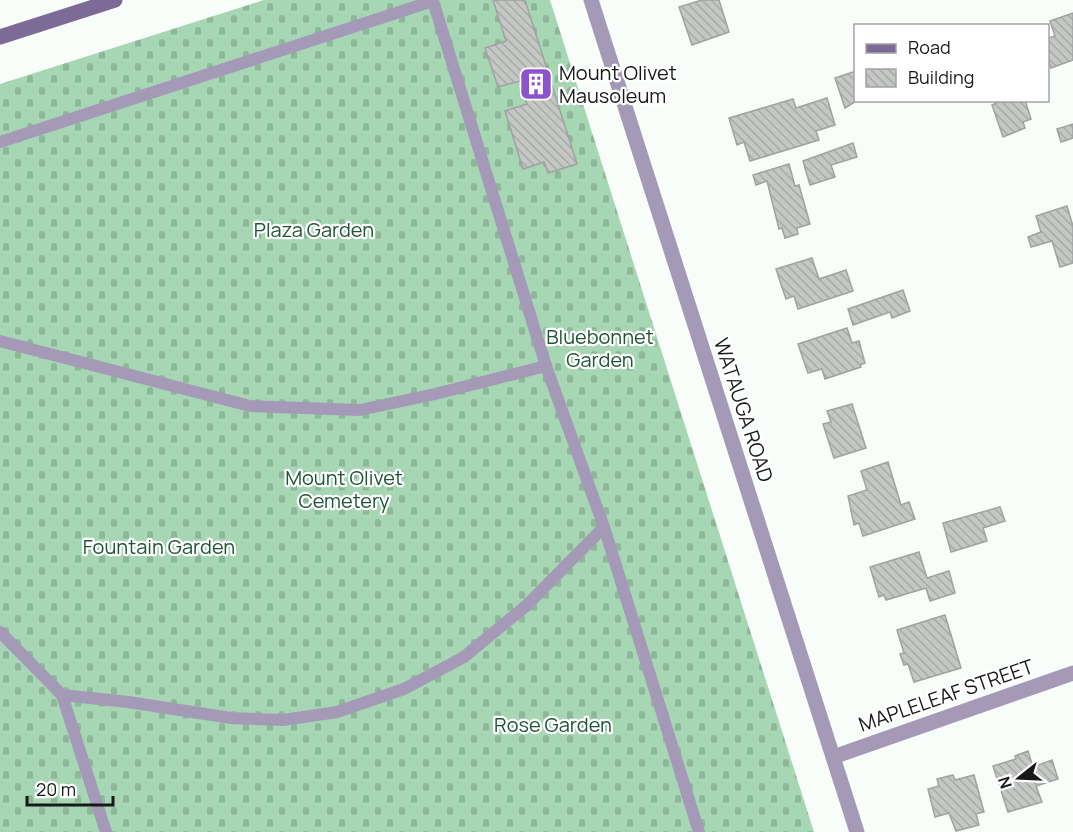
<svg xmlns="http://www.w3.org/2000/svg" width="1073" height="832" viewBox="0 0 1073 832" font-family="Manrope,sans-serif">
<defs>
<pattern id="cemetery-stones" width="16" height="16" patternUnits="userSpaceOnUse" patternTransform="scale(1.5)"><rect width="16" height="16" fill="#a6d6b4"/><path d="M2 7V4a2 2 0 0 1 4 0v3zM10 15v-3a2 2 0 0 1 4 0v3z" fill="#8eb79a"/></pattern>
<pattern id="building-back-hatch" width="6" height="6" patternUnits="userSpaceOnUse" patternTransform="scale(1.5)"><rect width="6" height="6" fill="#c4c7c4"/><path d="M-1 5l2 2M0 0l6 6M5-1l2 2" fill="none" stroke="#a8aaa8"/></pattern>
</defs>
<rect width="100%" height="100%" fill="#f8fdf9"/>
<path fill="url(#cemetery-stones)" d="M 264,0 L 550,0 L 814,832 L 0,832 L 0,84 Z"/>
<g fill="url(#building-back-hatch)" stroke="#9fa3a0" stroke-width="1.5">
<path d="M 493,0 L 525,0 L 577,164 L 548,173 L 544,162 L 523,169 L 505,111 L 527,104 L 520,81 L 498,87 L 485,48 L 506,41 Z"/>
<path d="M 702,0 L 719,0 L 729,32 L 692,45 L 679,7 Z"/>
<path d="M 1073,13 L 1073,60 L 1051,68 L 1048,59 L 1048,38 L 1055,36 L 1050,21 Z"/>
<path d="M 856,71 L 856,100 L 858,100 L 845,108 L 835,78 Z"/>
<path d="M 827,98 L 835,125 L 816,131 L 819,140 L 750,161 L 744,142 L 737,145 L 729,118 L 793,99 L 796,108 Z"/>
<path d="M 1003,100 L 1025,100 L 1031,119 L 1023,122 L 1025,128 L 1003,137 L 992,105 Z"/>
<path d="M 1073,124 L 1073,138 L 1061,142 L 1057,129 Z"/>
<path d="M 853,143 L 857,157 L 831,165 L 835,177 L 810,185 L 803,161 Z"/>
<path d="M 789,164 L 795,186 L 799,185 L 810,224 L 797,228 L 798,234 L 785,238 L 782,228 L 779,229 L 767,181 L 756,185 L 753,175 Z"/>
<path d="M 1067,206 L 1073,226 L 1073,263 L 1060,267 L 1052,241 L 1031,247 L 1028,237 L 1041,232 L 1036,216 Z"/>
<path d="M 812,258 L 819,279 L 846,270 L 853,291 L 798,309 L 794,296 L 786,299 L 776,269 Z"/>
<path d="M 903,290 L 910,311 L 892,318 L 890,312 L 853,325 L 848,309 Z"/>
<path d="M 847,328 L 852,343 L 859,341 L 865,363 L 860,365 L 861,367 L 825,379 L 822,369 L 808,373 L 798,344 Z"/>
<path d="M 852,404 L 866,448 L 834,458 L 823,424 L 831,422 L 827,411 Z"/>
<path d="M 888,462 L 901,505 L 909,502 L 915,519 L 863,536 L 859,523 L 854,525 L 848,496 L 867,490 L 861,471 Z"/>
<path d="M 1000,507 L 1005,521 L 983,528 L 987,541 L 951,552 L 943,523 Z"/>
<path d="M 919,552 L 927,578 L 949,571 L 955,593 L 930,601 L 926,588 L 886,600 L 884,595 L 879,597 L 870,567 Z"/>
<path d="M 945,615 L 961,668 L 914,682 L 908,664 L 904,665 L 900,654 L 904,653 L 897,630 Z"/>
<path d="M 1028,751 L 1033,767 L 1052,760 L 1058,779 L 1036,786 L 1042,802 L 1008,812 L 993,766 L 1016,759 L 1015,756 Z"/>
<path d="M 953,775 L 955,780 L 974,775 L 984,812 L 976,814 L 979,825 L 956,831 L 949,813 L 935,817 L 928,789 L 939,786 L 937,779 Z"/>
</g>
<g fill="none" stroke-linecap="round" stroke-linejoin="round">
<g stroke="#a599b8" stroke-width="12">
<path d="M 0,142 L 433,1 L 546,366 L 604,527 L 699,832"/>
<path d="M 0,341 L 250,406 L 360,410 L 435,394 L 546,366"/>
<path d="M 0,632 L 62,695 L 128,702 L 231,718 L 283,720 L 337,712 L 404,689 L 464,657 L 527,605 L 604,527"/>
<path d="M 62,695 L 106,832"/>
</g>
<path stroke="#a599b8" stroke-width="15" d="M 833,757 L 1073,673"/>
<path stroke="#a599b8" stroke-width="15" d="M 591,0 L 857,832"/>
<path stroke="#7c6a97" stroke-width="15" d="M 0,37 L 115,0"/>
</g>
<defs>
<symbol id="building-square" viewBox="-11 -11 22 22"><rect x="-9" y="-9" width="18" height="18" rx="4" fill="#8c54cc" stroke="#fff"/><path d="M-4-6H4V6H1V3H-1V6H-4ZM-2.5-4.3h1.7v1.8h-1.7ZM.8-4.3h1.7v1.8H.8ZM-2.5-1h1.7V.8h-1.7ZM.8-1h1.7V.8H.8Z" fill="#fff"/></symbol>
</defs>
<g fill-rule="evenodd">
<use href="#building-square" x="517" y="65" width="38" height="38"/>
</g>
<g text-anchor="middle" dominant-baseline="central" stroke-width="4.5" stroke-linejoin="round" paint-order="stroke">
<g font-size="20" fill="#171918" stroke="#fff" text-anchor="start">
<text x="559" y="72">Mount Olivet<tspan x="559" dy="23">Mausoleum</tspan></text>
</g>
<g font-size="20" fill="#1f5534" stroke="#fff">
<text x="314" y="229">Plaza Garden</text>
<text x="600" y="336">Bluebonnet<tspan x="600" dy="23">Garden</tspan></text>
<text x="344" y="477">Mount Olivet<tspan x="344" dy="23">Cemetery</tspan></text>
<text x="159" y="546">Fountain Garden</text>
<text x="553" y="724">Rose Garden</text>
</g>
<g font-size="20" fill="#171918" stroke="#fff">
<text transform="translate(744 410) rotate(72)">WATAUGA ROAD</text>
<text transform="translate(946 695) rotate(-19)">MAPLELEAF STREET</text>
</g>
</g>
<rect x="854" y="24" width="195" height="78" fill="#ffffff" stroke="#a2a3a3" stroke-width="1.5"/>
<rect x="866" y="44" width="30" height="9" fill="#7c6a97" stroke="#a2a3a3" stroke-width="1.5"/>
<text x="908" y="54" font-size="18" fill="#171918">Road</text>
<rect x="866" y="69" width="30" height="18" fill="url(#building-back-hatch)" stroke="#a2a3a3" stroke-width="1.5"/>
<text x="908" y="84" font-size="18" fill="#171918">Building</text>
<g transform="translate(1019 778) rotate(252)" stroke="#ffffff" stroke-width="4.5" paint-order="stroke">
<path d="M0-4.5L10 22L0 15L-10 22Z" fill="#171918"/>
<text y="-9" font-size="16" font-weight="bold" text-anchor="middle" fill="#171918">N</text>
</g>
<path d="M27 796v9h86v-9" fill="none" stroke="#171918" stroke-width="3"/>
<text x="36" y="796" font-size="18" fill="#171918" stroke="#ffffff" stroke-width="4.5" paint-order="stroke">20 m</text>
</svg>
